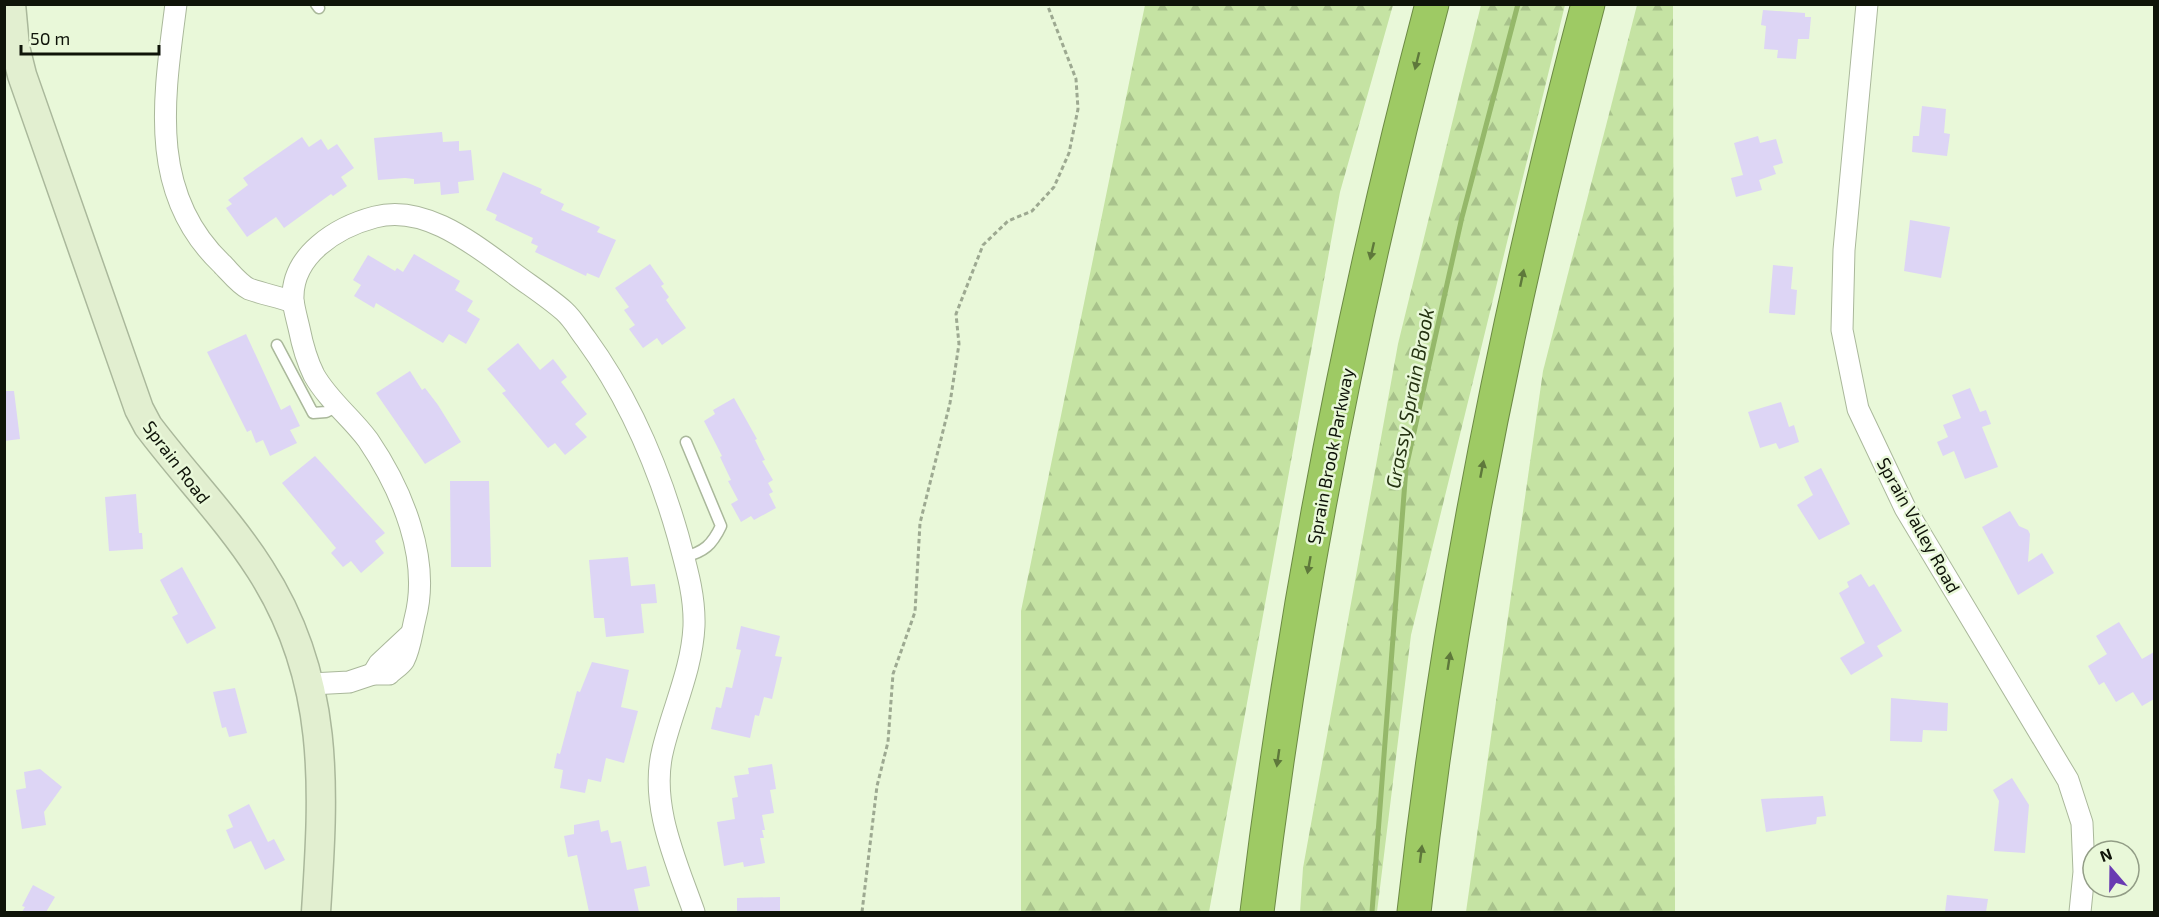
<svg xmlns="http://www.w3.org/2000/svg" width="2159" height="917" viewBox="0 0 2159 917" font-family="'Exo 2',sans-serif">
<defs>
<pattern id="forest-firs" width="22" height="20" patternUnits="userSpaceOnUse" patternTransform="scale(1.5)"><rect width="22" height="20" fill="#c5e3a3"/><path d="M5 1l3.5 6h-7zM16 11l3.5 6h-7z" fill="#a8c28b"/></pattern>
</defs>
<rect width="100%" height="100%" fill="#e9f8d9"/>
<g fill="url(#forest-firs)">
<path d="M 1145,5 L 1393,5 L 1340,192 L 1209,912 L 1021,912 L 1021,611 Z"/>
<path d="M 1481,5 L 1565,5 L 1411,635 L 1377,912 L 1300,912 L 1303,868 L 1398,344 Z"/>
<path d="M 1637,5 L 1673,5 L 1675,912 L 1466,912 L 1543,371 Z"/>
</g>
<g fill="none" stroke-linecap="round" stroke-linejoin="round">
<path stroke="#95b86a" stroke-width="5" d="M 1372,912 L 1406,468 L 1462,217 L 1518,4"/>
</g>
<g fill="#ddd5f5">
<path d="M 1763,10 L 1805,13 L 1805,17 L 1811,17 L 1809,39 L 1798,39 L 1796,59 L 1777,58 L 1778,50 L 1764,49 L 1766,26 L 1761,25 Z"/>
<path d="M 1922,106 L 1946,109 L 1944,133 L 1950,134 L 1947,156 L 1912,152 L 1913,136 L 1919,136 Z"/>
<path d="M 442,132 L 443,142 L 459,141 L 459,151 L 471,150 L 474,180 L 458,182 L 459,193 L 441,195 L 440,182 L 414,184 L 414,179 L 405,178 L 378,180 L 374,138 Z"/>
<path d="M 1758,136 L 1760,143 L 1776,139 L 1783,163 L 1773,166 L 1776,174 L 1759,180 L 1762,190 L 1736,197 L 1731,178 L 1743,175 L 1734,143 Z"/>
<path d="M 302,137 L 309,147 L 321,139 L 328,150 L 337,144 L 354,168 L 341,177 L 347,186 L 333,196 L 331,194 L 284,228 L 276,217 L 247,237 L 226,208 L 232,204 L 228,200 L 248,185 L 243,178 Z"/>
<path d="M 503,172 L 542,189 L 540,193 L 564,204 L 561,210 L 600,227 L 597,232 L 616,240 L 599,278 L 587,273 L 586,276 L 535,252 L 538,246 L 531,243 L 533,238 L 495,220 L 497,215 L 486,210 Z"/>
<path d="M 1910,220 L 1950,227 L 1941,278 L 1904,271 Z"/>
<path d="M 414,254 L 460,281 L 455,290 L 473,301 L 467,311 L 480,319 L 466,344 L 449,334 L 443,343 L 376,303 L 374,308 L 354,296 L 361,285 L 353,280 L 368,255 L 395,271 L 397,268 L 403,272 Z"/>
<path d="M 650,264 L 664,284 L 661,286 L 669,297 L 666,300 L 686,328 L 662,345 L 657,338 L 643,348 L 629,329 L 635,325 L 624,310 L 629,307 L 615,288 Z"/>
<path d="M 1773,265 L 1793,267 L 1791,289 L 1797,290 L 1795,315 L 1769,313 Z"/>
<path d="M 246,334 L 281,410 L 290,405 L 300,426 L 290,430 L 297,443 L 270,456 L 263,440 L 256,443 L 251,430 L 247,432 L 207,352 Z"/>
<path d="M 518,343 L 540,370 L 553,359 L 567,377 L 561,382 L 587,414 L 575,424 L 587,437 L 565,455 L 555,443 L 548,448 L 502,393 L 506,391 L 487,369 Z"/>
<path d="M 410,371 L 422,390 L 425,388 L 438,405 L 461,442 L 425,464 L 376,393 Z"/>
<path d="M 1970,388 L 1980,412 L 1986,410 L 1991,424 L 1982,427 L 1998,467 L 1965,479 L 1954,451 L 1943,456 L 1937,442 L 1948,437 L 1943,425 L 1961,418 L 1952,395 Z"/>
<path d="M 4,391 L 14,391 L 20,439 L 4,441 Z"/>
<path d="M 734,398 L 757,439 L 755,440 L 765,460 L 762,461 L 773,480 L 768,483 L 773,492 L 769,494 L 776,508 L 754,520 L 751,516 L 741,522 L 731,504 L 738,500 L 728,481 L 731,480 L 720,457 L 722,456 L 704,421 L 715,414 L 713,410 Z"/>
<path d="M 1781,402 L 1789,427 L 1794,425 L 1799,442 L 1779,449 L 1776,443 L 1760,448 L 1748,412 Z"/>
<path d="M 315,456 L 385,533 L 375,541 L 384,553 L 361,573 L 351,561 L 343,567 L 331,553 L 336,548 L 282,483 Z"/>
<path d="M 1821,468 L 1850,524 L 1819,540 L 1797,505 L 1813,495 L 1804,477 Z"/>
<path d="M 450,481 L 489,481 L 491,567 L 451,567 Z"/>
<path d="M 136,494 L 139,533 L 142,533 L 143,549 L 109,551 L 105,497 Z"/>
<path d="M 2010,511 L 2019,526 L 2028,530 L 2030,534 L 2028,562 L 2042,553 L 2054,573 L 2018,595 L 1982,527 Z"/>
<path d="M 628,557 L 631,586 L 655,584 L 657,603 L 641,604 L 644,633 L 606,637 L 604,618 L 594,618 L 589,560 Z"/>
<path d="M 182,567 L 216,628 L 187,644 L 172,617 L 178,614 L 160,580 Z"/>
<path d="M 1861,574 L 1869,587 L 1874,584 L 1902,631 L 1877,646 L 1883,656 L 1851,675 L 1840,658 L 1865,643 L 1839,593 L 1849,587 L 1847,582 Z"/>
<path d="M 2119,622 L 2142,659 L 2154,652 L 2154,699 L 2142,706 L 2133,692 L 2116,702 L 2104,682 L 2099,685 L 2088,666 L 2107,654 L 2096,636 Z"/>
<path d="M 741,626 L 780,636 L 775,656 L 782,657 L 772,699 L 764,697 L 759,716 L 755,715 L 750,738 L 711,729 L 716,707 L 721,708 L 726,687 L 732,688 L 741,650 L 736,649 Z"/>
<path d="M 592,662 L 629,670 L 621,707 L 638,711 L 624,763 L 606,758 L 601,782 L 588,779 L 585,793 L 560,788 L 563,770 L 554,768 L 557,753 L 560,754 L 577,691 L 580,692 Z"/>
<path d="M 235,688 L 247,733 L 229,737 L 226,727 L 222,728 L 213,692 Z"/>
<path d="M 1891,698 L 1948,703 L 1947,731 L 1923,730 L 1922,742 L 1890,741 Z"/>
<path d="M 772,764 L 776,789 L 770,790 L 774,813 L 762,815 L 765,830 L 762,830 L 764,838 L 760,838 L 765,863 L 744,867 L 743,862 L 724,866 L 717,822 L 735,819 L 732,798 L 738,797 L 734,776 L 749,774 L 748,768 Z"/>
<path d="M 40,769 L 62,787 L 44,812 L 46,825 L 22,829 L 16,790 L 26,788 L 24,772 Z"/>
<path d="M 2012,778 L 2029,805 L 2025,853 L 1994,851 L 1999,801 L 1993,790 Z"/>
<path d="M 1823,796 L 1826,816 L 1817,817 L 1816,824 L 1766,832 L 1761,799 Z"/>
<path d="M 249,804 L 268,842 L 274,839 L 285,860 L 265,870 L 251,841 L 234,849 L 226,830 L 233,827 L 228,815 Z"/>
<path d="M 599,820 L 601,832 L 608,830 L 611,843 L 621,841 L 627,870 L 646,866 L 650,886 L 634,889 L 639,912 L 589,912 L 577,855 L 568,857 L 564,836 L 574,834 L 574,825 Z"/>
<path d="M 33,885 L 55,897 L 46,912 L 22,912 L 25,907 L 22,906 Z"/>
<path d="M 1947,895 L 1988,899 L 1986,912 L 1945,912 Z"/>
<path d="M 780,897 L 780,912 L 737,912 L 737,898 Z"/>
</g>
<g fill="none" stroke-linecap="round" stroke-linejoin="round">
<defs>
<g id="lane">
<path d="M 316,4 L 319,8"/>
<path d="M 277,345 L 313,413 L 326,412 L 338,406"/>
<path d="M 684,557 C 704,552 712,545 721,526 L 686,442"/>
</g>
<g id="street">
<path d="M 176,4 C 164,97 147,193 222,264 C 230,272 239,284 249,289 C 263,294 279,297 293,302"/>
<path d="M 1867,4 L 1844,250 L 1842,330 L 1858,409 L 1905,508 L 2068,780 L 2082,823 L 2084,872 L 2080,912"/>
<path d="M 373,674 L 379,664 L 410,635"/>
<path d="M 311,684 L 349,682 L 373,674 L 389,674 C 393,670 401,665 404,660 C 410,649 412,631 415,619 C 431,559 402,490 368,440 C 351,417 328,400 314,375 C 307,361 302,343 299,328 C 297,319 294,309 293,300 C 291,255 337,227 375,217 C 423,204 471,242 508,269 C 526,283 547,296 564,311 C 573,319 579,330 586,339 C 629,398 658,466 678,536 C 686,566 695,595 694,626 C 692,669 673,708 663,749 C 649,804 676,861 694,912"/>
</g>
<path id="secondary" d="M 11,4 L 15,47 L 22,75 L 139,409 L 148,426 C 184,474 228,519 260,569 C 331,679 324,788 316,912"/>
<g id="highway">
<path d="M 1257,912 C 1294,607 1353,302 1432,4"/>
<path d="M 1414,912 C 1448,606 1509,302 1588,4"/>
</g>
</defs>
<use href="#lane" stroke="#aab89b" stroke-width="13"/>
<use href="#street" stroke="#aab89b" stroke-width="23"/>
<use href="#secondary" stroke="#aab89b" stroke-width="31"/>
<use href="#highway" stroke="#6c8a44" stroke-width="35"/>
<path stroke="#9da991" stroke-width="3" stroke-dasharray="4.5 3" stroke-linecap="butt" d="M 862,912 L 877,786 L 888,742 L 893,674 L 915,612 L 920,523 L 950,403 L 959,344 L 956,314 L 983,245 L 1008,221 L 1032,211 L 1054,187 L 1069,153 L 1078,109 L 1076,79 L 1047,4"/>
<use href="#lane" stroke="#fff" stroke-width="10"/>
<use href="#street" stroke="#fff" stroke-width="21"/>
<use href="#secondary" stroke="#e2efd0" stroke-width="28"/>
<use href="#highway" stroke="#9eca64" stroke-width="33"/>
</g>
<defs><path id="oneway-solid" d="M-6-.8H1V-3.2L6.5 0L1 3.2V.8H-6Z" transform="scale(1.5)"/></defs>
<g fill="#5e783b">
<use href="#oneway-solid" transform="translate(1417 61) rotate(104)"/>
<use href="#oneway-solid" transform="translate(1372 251) rotate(103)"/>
<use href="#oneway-solid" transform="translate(1522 278) rotate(-78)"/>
<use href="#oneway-solid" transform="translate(1482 469) rotate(-79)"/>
<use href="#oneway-solid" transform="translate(1309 565) rotate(100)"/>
<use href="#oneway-solid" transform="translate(1449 661) rotate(-81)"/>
<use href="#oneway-solid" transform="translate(1278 758) rotate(98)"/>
<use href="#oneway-solid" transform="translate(1421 854) rotate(-83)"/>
</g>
<g text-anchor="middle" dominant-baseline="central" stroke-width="5" stroke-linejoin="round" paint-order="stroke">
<g font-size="18" fill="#0f1409" stroke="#e9f8d9">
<text transform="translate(1330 456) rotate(-79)">Sprain Brook Parkway</text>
<text transform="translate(177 462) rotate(53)">Sprain Road</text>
<text transform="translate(1919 525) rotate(61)">Sprain Valley Road</text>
</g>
<g font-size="20" font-style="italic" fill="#243211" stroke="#e9f8d9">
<text transform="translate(1409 398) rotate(-79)">Grassy Sprain Brook</text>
</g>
</g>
<rect width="2159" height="917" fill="none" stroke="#0f1409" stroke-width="12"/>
<g transform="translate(2111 869) rotate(340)"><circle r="28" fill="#e9f8d9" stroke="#929d86" stroke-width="1.5"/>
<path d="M0-4.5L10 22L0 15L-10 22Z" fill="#693bb2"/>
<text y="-9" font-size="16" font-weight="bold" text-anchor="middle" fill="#0f1409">N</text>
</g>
<path d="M21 45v9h138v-9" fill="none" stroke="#0f1409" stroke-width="3"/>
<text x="30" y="45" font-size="18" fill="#0f1409" stroke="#e9f8d9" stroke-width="4.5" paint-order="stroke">50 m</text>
</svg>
